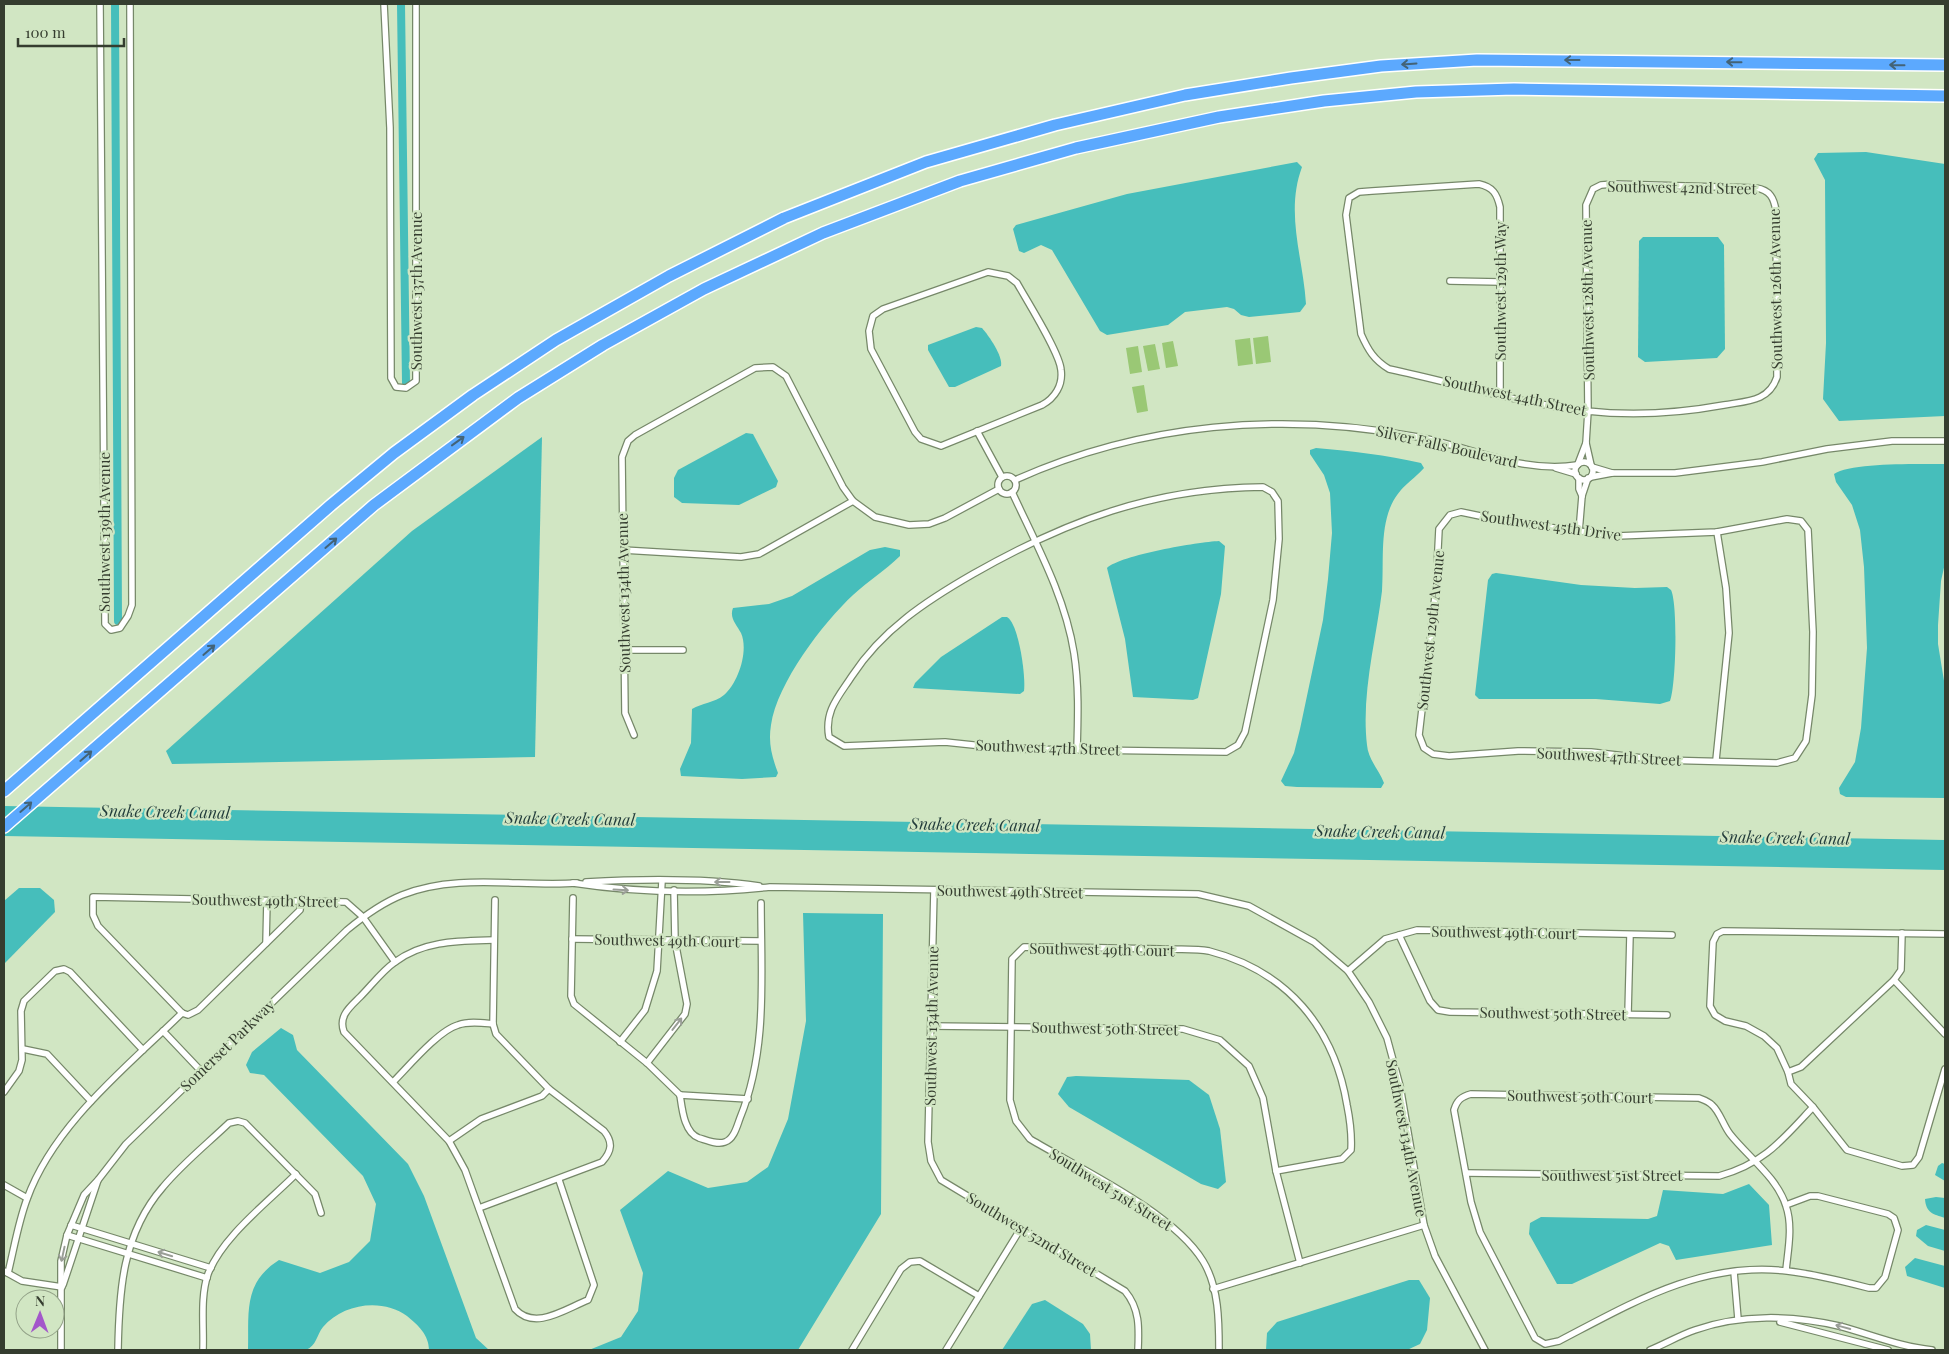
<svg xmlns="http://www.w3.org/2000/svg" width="1949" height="1354" viewBox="0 0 1949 1354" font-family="'Playfair Display',serif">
<rect width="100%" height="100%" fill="#d1e6c3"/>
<g fill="#9ac875">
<path d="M 1268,336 L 1271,362 L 1256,364 L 1253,338 Z"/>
<path d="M 1250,338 L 1253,364 L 1238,366 L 1235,340 Z"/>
<path d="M 1173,341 L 1178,366 L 1166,368 L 1162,343 Z"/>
<path d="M 1155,344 L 1160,369 L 1148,371 L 1143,346 Z"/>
<path d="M 1138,346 L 1142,372 L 1130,374 L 1126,348 Z"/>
<path d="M 1144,385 L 1148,411 L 1137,413 L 1132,387 Z"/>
</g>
<g fill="#46bebb">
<path d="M 1866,152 L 1945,164 L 1945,416 L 1839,421 L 1823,399 L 1826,343 L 1825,180 L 1814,159 L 1818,153 Z"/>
<path d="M 1297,162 L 1302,167 C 1285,213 1303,257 1306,304 L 1300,312 L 1249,317 L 1241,315 L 1234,309 L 1227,307 L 1185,312 L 1168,325 L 1107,335 L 1100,331 L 1052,250 L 1041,245 L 1024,253 L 1019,251 L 1013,229 L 1016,225 L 1127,194 Z"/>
<path d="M 1643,237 L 1718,237 L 1724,245 L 1725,349 L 1717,358 L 1645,362 L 1638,357 L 1639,241 Z"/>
<path d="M 976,327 L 982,328 C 989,336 1003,356 1001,366 L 955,387 L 949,387 L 928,350 L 928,345 Z"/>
<path d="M 746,433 L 753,434 L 778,481 L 776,487 L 739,505 L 682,503 L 674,497 L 674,478 L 678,470 Z"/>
<path d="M 542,437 L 535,757 L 172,764 L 166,751 L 412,531 Z"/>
<path d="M 1316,448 C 1352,451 1386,455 1421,463 L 1424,468 C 1410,483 1399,487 1390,508 C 1380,533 1384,564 1382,591 C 1376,641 1361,694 1367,745 C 1368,759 1379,770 1384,783 L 1381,788 L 1297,787 L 1285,786 L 1281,781 L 1294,753 L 1300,729 L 1323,620 L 1328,579 L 1332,533 L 1330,493 L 1324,475 L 1310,454 L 1310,450 Z"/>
<path d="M 1945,464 L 1945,563 L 1941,581 L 1938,625 L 1938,644 L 1945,687 L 1945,798 L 1846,797 L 1840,794 L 1839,788 L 1855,762 L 1861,728 L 1867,648 L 1864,567 L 1860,530 L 1852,505 L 1836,482 L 1834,474 C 1851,462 1922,464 1945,464 Z"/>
<path d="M 1219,541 L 1225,546 L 1221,594 L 1198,698 L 1193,700 L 1133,697 L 1125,639 L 1107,568 C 1121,555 1198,542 1219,541 Z"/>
<path d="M 885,547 L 900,550 L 900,556 C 886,570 868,581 853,595 C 823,623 777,683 771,725 C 768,743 772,757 778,773 L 776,777 L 742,779 L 681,776 L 680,769 L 691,743 L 692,709 C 702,703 714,703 724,695 C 738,683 749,651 741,633 C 737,625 729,618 733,608 L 769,604 L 792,596 L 870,550 Z"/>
<path d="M 1496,573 L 1581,585 L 1635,588 L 1667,587 L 1671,590 C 1678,604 1676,686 1670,701 L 1660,704 L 1596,699 L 1479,699 L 1475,695 L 1488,580 L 1492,574 Z"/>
<path d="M 1002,617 L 1007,617 C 1019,624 1026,677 1024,691 L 1020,694 L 913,688 L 915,683 L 941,657 Z"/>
<path d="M 4,806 L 1945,840 L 1945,870 L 4,836 Z"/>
<path d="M 19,888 L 40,888 L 54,900 L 55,912 L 4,964 L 4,901 Z"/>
<path d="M 803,913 L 883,914 L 881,1214 L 798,1350 L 589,1350 L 621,1337 L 638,1311 L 643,1273 L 620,1210 L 668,1171 L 708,1188 L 747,1182 L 768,1167 L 788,1119 L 806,1021 Z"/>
<path d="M 281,1028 L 293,1035 L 297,1050 L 408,1164 L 424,1196 L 476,1338 L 489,1350 L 429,1350 C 429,1335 418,1325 407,1316 C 383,1298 343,1303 323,1327 C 316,1336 317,1345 306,1350 L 248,1350 C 249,1312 243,1283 279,1260 L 320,1273 L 349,1262 L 370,1241 L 376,1204 L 363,1176 L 264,1075 L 250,1073 L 246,1065 L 252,1052 Z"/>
<path d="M 1076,1076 L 1189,1080 L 1209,1095 L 1220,1129 L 1226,1182 L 1218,1189 L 1201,1184 L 1069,1107 L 1058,1094 L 1067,1077 Z"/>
<path d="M 1942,1163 L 1945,1164 L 1945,1181 L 1935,1175 L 1938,1166 Z"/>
<path d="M 1749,1184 L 1769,1205 L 1772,1245 L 1676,1260 L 1669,1246 L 1660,1243 L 1572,1284 L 1557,1284 L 1529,1234 L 1530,1223 L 1541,1217 L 1648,1219 L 1657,1216 L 1663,1190 L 1723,1194 Z"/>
<path d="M 1936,1197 L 1945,1198 L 1945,1218 C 1933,1214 1926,1213 1925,1199 Z"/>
<path d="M 1926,1225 L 1945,1230 L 1945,1251 L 1928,1246 L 1916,1236 L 1917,1230 Z"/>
<path d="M 1915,1258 L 1945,1266 L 1945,1288 L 1907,1276 L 1905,1267 Z"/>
<path d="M 1409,1280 L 1419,1280 L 1430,1298 L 1427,1330 L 1420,1344 L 1407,1350 L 1266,1350 L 1267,1333 L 1277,1322 Z"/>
<path d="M 1045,1300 L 1083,1324 L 1090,1334 L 1091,1350 L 1002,1350 L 1032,1304 Z"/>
</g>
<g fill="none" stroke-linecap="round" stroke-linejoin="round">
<g stroke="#46bebb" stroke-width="8">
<path d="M 115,4 L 118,621"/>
<path d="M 401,4 L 406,383"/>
</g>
<defs>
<g id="street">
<path d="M 100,4 L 105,624 L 111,630 L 120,628 L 128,616 L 132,605 L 130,4"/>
<path d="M 384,4 L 390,128 L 391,378 L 396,387 L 406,388 L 416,381 L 416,4"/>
<path d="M 988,272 L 1008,276 L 1017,283 C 1027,301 1060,353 1061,370 C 1063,385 1055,398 1042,405 L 941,446 L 921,439 L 915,432 L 871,349 L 869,331 L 873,316 L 883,309 Z"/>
<path d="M 1450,281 L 1500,282"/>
<path d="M 1500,394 L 1500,207 C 1497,194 1493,187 1479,184 L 1372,191 L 1359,192 L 1349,198 L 1346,215 L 1361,334 C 1368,350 1374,360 1389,369 C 1455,383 1521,404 1587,411 C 1632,416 1680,413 1724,405 C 1746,401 1769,402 1777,377 L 1776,211 C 1774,198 1770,190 1756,188 L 1614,184 L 1601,185 L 1593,189 L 1586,205 L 1588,411 L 1586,443 L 1591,465"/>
<path d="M 977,431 L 1002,477"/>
<circle cx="1584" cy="471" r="9"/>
<path d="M 1578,464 L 1586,443"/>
<path d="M 1592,467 L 1612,473"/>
<path d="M 1556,468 L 1576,474"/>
<circle cx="1007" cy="485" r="9"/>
<path d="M 1591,477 L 1612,473 L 1675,473 L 1762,462 L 1827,449 L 1892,441 L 1945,441"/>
<path d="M 1579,478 L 1579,489 L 1582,496"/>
<path d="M 1015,480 C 1142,423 1282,411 1418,437 C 1471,447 1523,474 1577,465"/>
<path d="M 1263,487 L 1272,492 L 1278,501 L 1279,539 L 1273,600 L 1245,732 L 1238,745 L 1226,752 L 1011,749 L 945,742 L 844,746 L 829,737 C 824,711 839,696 852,676 C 882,630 926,601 973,574 C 1066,521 1153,488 1263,487 Z"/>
<path d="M 1012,492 C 1036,544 1065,596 1074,653 C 1079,685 1078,717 1077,749"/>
<path d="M 1461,512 L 1509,522 L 1617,536 L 1717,532 L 1787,519 L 1801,521 L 1808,530 L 1813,632 L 1812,695 L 1806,741 L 1795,758 L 1777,763 L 1660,760 L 1591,752 L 1518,751 L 1449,756 L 1433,754 L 1424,748 L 1419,735 L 1436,588 L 1439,529 L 1450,515 Z"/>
<path d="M 1579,532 L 1582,496 L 1588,478"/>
<path d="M 623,550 L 741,557 L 759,554 L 853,501"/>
<path d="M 624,650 L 683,650"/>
<path d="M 634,735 L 625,713 L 622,457 L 628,441 L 635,435 L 755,368 L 773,367 L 786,376 L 843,487 L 853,501 L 875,517 L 909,525 L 929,524 L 945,518 L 999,489"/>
<path d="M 1716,760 L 1729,633 L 1726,588 L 1717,532"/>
<path d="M 586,882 C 641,879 704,878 759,886"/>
<path d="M 573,883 C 638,893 704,894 770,887 L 1198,894 L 1249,906 L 1314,942 L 1348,971 L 1369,1002 L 1387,1038 L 1400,1086 L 1424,1225 L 1435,1256 L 1485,1350"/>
<path d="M 934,890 L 928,1142 L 931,1161 L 941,1180 L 1125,1291 C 1140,1309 1139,1328 1138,1350"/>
<path d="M 573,898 L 571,996 L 574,1004 L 647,1063 L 680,1095"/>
<path d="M 1945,934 L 1723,931 L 1717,934 L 1713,942 L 1710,1006 L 1715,1015 L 1725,1021 L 1746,1026 L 1764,1036 L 1777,1048 L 1788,1072 L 1791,1084 L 1813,1107 L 1847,1150 L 1902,1166 L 1913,1165 L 1919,1157 L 1945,1069"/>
<path d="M 1399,935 L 1430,1001 L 1438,1010 L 1450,1012 L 1667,1015"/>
<path d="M 572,939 L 761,941"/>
<path d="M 494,940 C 461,941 424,940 395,962 C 382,971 371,986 360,997 C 350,1007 338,1016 344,1032 L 449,1141 L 465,1170 L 515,1309 C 535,1331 565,1309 588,1300 L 594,1285 L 559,1180"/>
<path d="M 266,943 L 267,901"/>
<path d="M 1348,971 L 1385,939 L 1417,930 L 1672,935"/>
<path d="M 1894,980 L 1945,1034"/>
<path d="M 182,1013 L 98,926 L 93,915 L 93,897 L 346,902 L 363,917 L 395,962"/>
<path d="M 182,1013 L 188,1015 L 198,1010 L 300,910 L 301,901"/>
<path d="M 1628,1014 L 1630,935"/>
<path d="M 931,1026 L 1183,1029 L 1220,1040 L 1249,1066 L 1263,1098 L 1276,1171 L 1300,1263"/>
<path d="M 163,1031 L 200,1070"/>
<path d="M 620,1042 L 645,1010 L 657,971 L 662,881"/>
<path d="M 23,1049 L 47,1054 L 91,1101"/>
<path d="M 647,1063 L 685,1014 L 687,1004 L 675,941 L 674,890"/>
<path d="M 1788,1072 L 1801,1067 L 1894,980 L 1901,970 L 1902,933"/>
<path d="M 393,1082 C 408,1067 439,1030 458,1025 C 469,1021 482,1023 493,1024"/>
<path d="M 4,1092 L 19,1071 L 22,1060 L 21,1011 L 24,1001 L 55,971 L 64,969 L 70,972 L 143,1050"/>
<path d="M 680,1095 C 682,1108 684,1133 699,1138 C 706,1140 717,1145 725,1142 C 734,1139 737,1126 740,1118 C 768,1050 761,975 761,903"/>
<path d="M 680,1095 L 748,1099"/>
<path d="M 449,1141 L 481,1119 L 542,1096 L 549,1089"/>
<path d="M 1466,1173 L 1719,1176 C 1764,1164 1783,1139 1813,1107"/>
<path d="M 4,1185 L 27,1198"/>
<path d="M 479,1208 L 602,1162 C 612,1151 613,1142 604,1131 L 549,1089 L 496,1034 L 493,1024 L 495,900"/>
<path d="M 71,1225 L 211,1268"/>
<path d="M 67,1235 L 207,1278"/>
<path d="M 1786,1270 C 1788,1250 1793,1226 1786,1206 C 1777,1177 1748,1157 1730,1134 C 1723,1125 1720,1112 1712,1105 C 1708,1101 1704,1100 1699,1098 L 1471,1094 C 1461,1097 1457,1100 1454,1110 L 1471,1202 L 1480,1232 L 1535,1338 L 1545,1344 L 1559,1341 C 1632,1303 1701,1261 1787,1271 C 1815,1274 1842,1281 1869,1288 L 1876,1288 L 1885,1277 L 1898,1230 L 1894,1218 L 1888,1214 L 1818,1196 L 1810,1196 L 1786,1205"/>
<path d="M 4,1271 L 22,1281 L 62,1287"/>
<path d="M 1734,1272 L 1738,1319"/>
<path d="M 8,1273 C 14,1249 18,1223 27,1199 C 54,1124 127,1067 182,1013"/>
<path d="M 63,1285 L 98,1180"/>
<path d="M 1213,1289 L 1424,1225"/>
<path d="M 1780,1322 L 1888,1350"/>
<path d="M 61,1350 L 61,1261 L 67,1235 L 84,1195 L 98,1180 L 126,1144 L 347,930 C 364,916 382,903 402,895 C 457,873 519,887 577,883"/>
<path d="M 118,1350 C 119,1292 122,1234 163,1187 C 182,1164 207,1144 229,1123 L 238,1121 L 245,1123 L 315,1194 L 321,1213"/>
<path d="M 203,1350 C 204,1326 200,1297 208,1274 C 222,1237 268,1202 296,1174"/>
<path d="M 852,1350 L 901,1269 L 910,1262 L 920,1261 L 979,1296"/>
<path d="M 946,1350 L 1021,1228"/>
<path d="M 1219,1350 C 1219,1322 1219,1287 1203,1261 C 1173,1212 1080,1169 1030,1139 L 1016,1121 L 1010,1100 L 1012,959 L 1024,947 C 1069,947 1115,948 1160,949 C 1176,950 1194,948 1209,951 C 1287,971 1334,1027 1347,1105 C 1350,1120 1352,1134 1351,1150 L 1342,1159 L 1276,1171"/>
<path d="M 1650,1350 C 1665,1344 1680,1335 1695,1330 C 1740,1314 1793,1315 1839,1326 C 1870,1334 1900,1347 1932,1350"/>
</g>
<g id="highway">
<path d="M 4,791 L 331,505 L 394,453 L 473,395 L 556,340 L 669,276 L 784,218 L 926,162 L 1055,125 L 1185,95 L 1291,78 L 1381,66 L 1477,60 L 1945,65"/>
<path d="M 4,827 L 374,505 L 518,398 L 603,345 L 704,289 L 823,233 L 960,181 L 1076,148 L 1219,117 L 1324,101 L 1416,92 L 1514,89 L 1945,96"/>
</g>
</defs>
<use href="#street" stroke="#768869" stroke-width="8"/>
<use href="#highway" stroke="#fff" stroke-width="14"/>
<use href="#street" stroke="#fff" stroke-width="5.5"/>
<use href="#highway" stroke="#5ca9fe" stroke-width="11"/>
</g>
<defs><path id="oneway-shaft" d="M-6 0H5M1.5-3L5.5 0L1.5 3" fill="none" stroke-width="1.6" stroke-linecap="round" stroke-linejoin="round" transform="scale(1.25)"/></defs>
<g stroke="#436377">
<use href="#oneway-shaft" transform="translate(1572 60) rotate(-180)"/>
<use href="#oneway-shaft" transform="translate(1734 62) rotate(-179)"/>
<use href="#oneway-shaft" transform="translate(1409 64) rotate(176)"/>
<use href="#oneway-shaft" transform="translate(1897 65) rotate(-179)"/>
<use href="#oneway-shaft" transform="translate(458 441) rotate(-36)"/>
<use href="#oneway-shaft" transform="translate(331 543) rotate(-41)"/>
<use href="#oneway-shaft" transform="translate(209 650) rotate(-41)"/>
<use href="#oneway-shaft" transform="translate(86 756) rotate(-41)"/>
<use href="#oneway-shaft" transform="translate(26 807) rotate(-41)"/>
</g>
<g stroke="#9a9e97">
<use href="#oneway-shaft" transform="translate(722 882) rotate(-180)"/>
<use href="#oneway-shaft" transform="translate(621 890) rotate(3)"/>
<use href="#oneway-shaft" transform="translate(677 1024) rotate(-52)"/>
<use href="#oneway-shaft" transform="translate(63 1254) rotate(102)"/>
<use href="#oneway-shaft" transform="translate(165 1254) rotate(-163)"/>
<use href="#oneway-shaft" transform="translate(1843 1327) rotate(-165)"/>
</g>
<g text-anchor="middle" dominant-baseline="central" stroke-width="4.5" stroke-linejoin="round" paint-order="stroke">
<g font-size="15" fill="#353d2f" stroke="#d1e6c3">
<text transform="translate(1682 187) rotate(1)">Southwest 42nd Street</text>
<text transform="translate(1775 289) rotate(-91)">Southwest 126th Avenue</text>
<text transform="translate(416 291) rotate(-90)">Southwest 137th Avenue</text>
<text transform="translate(1500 291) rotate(-90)">Southwest 129th Way</text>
<text transform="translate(1587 300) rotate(-91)">Southwest 128th Avenue</text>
<text transform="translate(1515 395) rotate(12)">Southwest 44th Street</text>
<text transform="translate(1447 446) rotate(13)">Silver Falls Boulevard</text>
<text transform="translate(1551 525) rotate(8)">Southwest 45th Drive</text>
<text transform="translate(104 532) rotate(-90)">Southwest 139th Avenue</text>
<text transform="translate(623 593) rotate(-91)">Southwest 134th Avenue</text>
<text transform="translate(1430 630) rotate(-84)">Southwest 129th Avenue</text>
<text transform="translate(1048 747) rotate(2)">Southwest 47th Street</text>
<text transform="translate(1609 756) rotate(3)">Southwest 47th Street</text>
<text transform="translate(1010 891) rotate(1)">Southwest 49th Street</text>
<text transform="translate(265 900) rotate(1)">Southwest 49th Street</text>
<text transform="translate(1504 932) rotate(1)">Southwest 49th Court</text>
<text transform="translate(667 940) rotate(1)">Southwest 49th Court</text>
<text transform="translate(1102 949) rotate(1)">Southwest 49th Court</text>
<text transform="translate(1553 1013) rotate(1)">Southwest 50th Street</text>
<text transform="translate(931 1026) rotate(-89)">Southwest 134th Avenue</text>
<text transform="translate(1105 1028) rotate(1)">Southwest 50th Street</text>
<text transform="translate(227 1045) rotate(-44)">Somerset Parkway</text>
<text transform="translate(1580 1096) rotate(1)">Southwest 50th Court</text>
<text transform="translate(1407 1138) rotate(79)">Southwest 134th Avenue</text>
<text x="1612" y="1175">Southwest 51st Street</text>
<text transform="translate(1111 1189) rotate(32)">Southwest 51st Street</text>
<text transform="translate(1032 1234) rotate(31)">Southwest 52nd Street</text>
</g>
<g font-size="16" font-style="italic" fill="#223c3b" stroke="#d1e6c3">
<text transform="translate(165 811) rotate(1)">Snake Creek Canal</text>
<text transform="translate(570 818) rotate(1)">Snake Creek Canal</text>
<text transform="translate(975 824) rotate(1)">Snake Creek Canal</text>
<text transform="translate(1380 831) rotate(1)">Snake Creek Canal</text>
<text transform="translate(1785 837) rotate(1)">Snake Creek Canal</text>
</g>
</g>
<rect width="1949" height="1354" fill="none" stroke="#353d2f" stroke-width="10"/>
<g transform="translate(40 1314) rotate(1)"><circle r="24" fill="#d1e6c3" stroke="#93a288"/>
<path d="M0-4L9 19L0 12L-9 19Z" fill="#a357ca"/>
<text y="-8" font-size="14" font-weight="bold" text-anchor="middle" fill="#353d2f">N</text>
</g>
<path d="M18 38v8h106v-8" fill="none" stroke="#353d2f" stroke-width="2.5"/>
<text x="25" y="38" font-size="15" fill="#353d2f" stroke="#d1e6c3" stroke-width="4" paint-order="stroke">100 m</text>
</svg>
